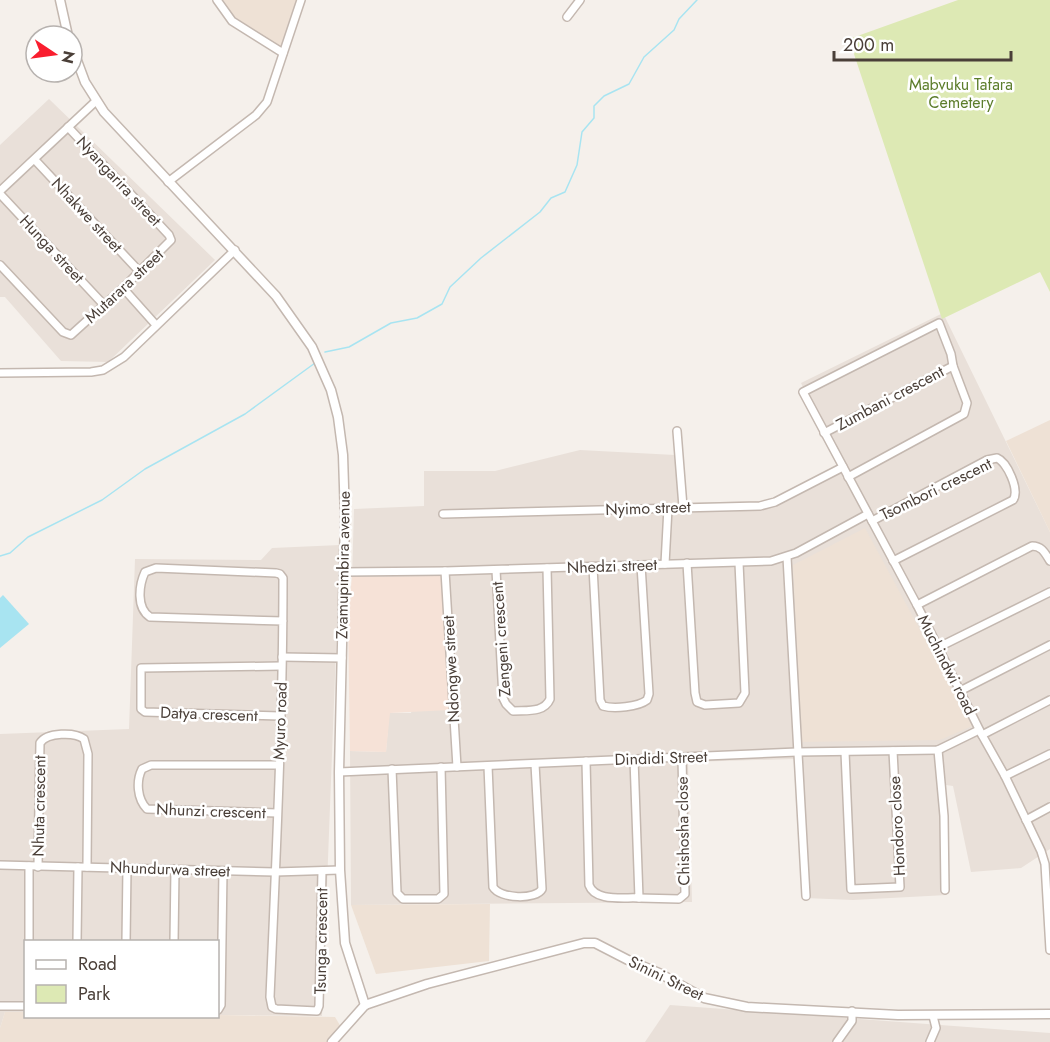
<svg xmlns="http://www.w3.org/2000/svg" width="1050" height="1042" viewBox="0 0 1050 1042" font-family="Jost,sans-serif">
<rect width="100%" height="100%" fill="#f5f0eb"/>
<g fill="#e9e0d9">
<path d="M 49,99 L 215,260 L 108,362 L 61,361 L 5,297 L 0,297 L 0,145 Z"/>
<path d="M 943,313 L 1050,532 L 1050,849 L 1021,868 L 971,872 L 953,786 L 946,785 L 947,895 L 853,900 L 805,898 L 795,759 L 688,762 L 692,902 L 351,905 L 350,751 L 386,752 L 389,713 L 411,713 L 445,577 L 352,577 L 354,509 L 424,506 L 424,471 L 495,471 L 580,450 L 675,455 L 680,503 L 767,501 L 841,465 L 801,383 Z"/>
<path d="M 340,545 L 322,1016 L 218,1015 L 218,942 L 26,942 L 25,1012 L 5,1012 L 0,1028 L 0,734 L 129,729 L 135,559 L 261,560 L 272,548 Z"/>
<path d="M 670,1005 L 1050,1033 L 1050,1042 L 645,1042 Z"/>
</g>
<path fill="#f6e2d7" d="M 445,576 L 450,666 L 449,710 L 390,713 L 386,752 L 350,751 L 348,616 L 352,577 Z"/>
<g fill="#eee1d5">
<path d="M 218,0 L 301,0 L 283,55 L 224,13 Z"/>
<path d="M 1050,420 L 1050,532 L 1006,441 Z"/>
<path d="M 865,528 L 972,726 L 940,740 L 801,742 L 793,565 Z"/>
<path d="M 490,904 L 489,961 L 376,974 L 351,905 Z"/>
<path d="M 5,1012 L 25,1012 L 26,1016 L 218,1015 L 335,1017 L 341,1027 L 328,1042 L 0,1042 L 0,1028 Z"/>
</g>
<path fill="#dde9b4" d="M 958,0 L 1050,0 L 1050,292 L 1040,272 L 942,319 L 849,39 Z"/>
<path fill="#a8e4f1" d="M 3,595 L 29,624 L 0,648 L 0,598 Z"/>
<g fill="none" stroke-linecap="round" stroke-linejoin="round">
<g stroke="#a8e4f1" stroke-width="1.5">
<path d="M 325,352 L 349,347 L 391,323 L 417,318 L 442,304 L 450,287 L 481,258 L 540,212 L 551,198 L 565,192 L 577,165 L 582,132 L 594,118 L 594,106 L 604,96 L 629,84 L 644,57 L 674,30 L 679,19 L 697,0"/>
<path d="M 0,556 L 10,553 L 28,537 L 102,500 L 145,469 L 245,414 L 315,363"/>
</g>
<defs>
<g id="minor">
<path d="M 217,0 L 232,21 L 283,53"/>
<path d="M 567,17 L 580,0"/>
<path d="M 35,160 L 139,271"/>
<path d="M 168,182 L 256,115 L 267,102 L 301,0"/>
<path d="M 0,191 L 96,101"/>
<path d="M 0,194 L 104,305"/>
<path d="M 0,265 L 63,332 L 71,335 L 123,288 L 171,240 L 169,235 L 68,127"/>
<path d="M 123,288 L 156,325"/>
<path d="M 953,366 L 951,354 L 939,323 L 803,392 L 917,605 L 982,735 L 1005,776 L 1041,851 L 1045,864 L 1050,950"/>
<path d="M 0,373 L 91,372 L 103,370 L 124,357 L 235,250"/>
<path d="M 677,431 L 683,507"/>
<path d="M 824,433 L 953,366 L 967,403 L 964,414 L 848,477"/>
<path d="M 443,514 L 760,506 L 775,502 L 843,467"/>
<path d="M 872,521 L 987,460 L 997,458 C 1007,462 1020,490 1013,500 L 893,561"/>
<path d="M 787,557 L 806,896"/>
<path d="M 687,563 L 695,693 L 697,702 L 705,705 L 739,703 L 745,693 L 739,563"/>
<path d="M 665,564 L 668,508"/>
<path d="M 593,567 L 600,700 L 603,706 C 614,709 638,707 647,700 L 649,694 L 641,565"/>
<path d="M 496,570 L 503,698 L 506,704 L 513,711 C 527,710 544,713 550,699 L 547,568"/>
<path d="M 445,571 L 457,767"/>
<path d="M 344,572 L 445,571 L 771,561 L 796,553 L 868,514"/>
<path d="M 917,605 L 1032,546 C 1042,546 1045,553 1050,561"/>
<path d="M 283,621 L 150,617 C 136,608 139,585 145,572 L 156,568 L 276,573 L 280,574 L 283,578 C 283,718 276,858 270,997 L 272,1007 L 276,1009 L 317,1011 L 319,1006 L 322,871"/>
<path d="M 937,648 L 1050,592"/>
<path d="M 282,657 L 342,658"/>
<path d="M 960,691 L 1050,645"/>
<path d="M 280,716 L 145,712 L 141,709 L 141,668 L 281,666"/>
<path d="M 982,735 L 1050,700"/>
<path d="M 938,750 L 944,816 L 945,890"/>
<path d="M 845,752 L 851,889 L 900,887 L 893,751"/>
<path d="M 586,761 L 589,885 C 595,902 624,897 639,898 L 634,759"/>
<path d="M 488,766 L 493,887 C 500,899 536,900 542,889 L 535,764"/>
<path d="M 392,769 L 397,893 L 403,899 L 438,899 L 444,894 L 441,767"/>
<path d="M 339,772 L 797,752 L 938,750 L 979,730"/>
<path d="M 1005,776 L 1050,754"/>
<path d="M 277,813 L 147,809 C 137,799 136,781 142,769 L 151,765 L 278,765"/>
<path d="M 1026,820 L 1050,807"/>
<path d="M 0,865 L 275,872 L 340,870"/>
<path d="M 38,867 L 40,743 C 47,732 75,732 84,739 L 88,754 L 87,867"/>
<path d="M 639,898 L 679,899 L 685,894 L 682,757"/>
<path d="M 29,942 L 29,866"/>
<path d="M 77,942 L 78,867"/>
<path d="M 126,942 L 127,868"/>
<path d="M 174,942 L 175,869"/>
<path d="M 0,1006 L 26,1006"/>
<path d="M 218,1010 L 221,1005 L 223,871"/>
<path d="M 837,1042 L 852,1021 L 852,1011"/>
<path d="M 930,1042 L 936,1028 L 933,1016"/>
</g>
<g id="tertiary">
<path d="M 60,0 L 68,36"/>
<path d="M 72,47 L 85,82 L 104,112 L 276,296 L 312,347 L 331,390 L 338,417 L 343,455 L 345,518 L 339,772 L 340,870 L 345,943 L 365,1005"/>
<path d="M 365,1005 L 427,984 L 584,943 L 595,943 L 628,960 L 659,973 L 704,998 L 747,1007 L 898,1015 L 1050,1014"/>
<path d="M 332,1042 L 365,1005"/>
</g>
</defs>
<use href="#minor" stroke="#c4b8b0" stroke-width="10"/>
<use href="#tertiary" stroke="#c4b8b0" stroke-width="11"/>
<use href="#minor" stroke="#fff" stroke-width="7"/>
<use href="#tertiary" stroke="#fff" stroke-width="8"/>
</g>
<g text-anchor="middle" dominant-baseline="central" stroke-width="5" stroke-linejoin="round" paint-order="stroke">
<g font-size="16" fill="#5c7d2b" stroke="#fff">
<text x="961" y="84">Mabvuku Tafara<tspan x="961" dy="18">Cemetery</tspan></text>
</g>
<g font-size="16" fill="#4a3f38" stroke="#fff">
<text transform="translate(119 181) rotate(47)">Nyangarira street</text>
<text transform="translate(87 215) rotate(47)">Nhakwe street</text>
<text transform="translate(52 249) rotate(47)">Hunga street</text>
<text transform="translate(124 286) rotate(-43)">Mutarara street</text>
<text transform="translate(890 398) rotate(-28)">Zumbani crescent</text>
<text transform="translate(936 489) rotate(-26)">Tsombori crescent</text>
<text transform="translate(648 508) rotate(-2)">Nyimo street</text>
<text transform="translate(343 565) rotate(-89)">Zvamupimbira avenue</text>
<text transform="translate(612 566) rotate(-2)">Nhedzi street</text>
<text transform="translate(501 639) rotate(-94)">Zengeni crescent</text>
<text transform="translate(947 665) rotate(63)">Muchindwi road</text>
<text transform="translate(451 669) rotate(-93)">Ndongwe street</text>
<text transform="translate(209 714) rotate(2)">Datya crescent</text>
<text transform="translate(280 721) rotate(-88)">Myuro road</text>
<text transform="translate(661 758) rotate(-2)">Dindidi Street</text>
<text transform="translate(39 806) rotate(-89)">Nhuta crescent</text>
<text transform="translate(211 811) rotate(2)">Nhunzi crescent</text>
<text transform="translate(897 826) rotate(-93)">Hondoro close</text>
<text transform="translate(683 831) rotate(-91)">Chishosha close</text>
<text transform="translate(170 869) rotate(2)">Nhundurwa street</text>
<text transform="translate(321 941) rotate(-89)">Tsunga crescent</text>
<text transform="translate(666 978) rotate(26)">Sinini Street</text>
</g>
</g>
<rect x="24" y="940" width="195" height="78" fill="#ffffff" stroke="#b7b2af" stroke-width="1.5"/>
<rect x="36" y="960" width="30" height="9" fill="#ffffff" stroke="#b7b2af" stroke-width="1.5"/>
<text x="78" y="970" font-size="18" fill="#4a3f38">Road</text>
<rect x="36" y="985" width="30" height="18" fill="#dde9b4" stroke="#b7b2af" stroke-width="1.5"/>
<text x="78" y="1000" font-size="18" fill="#4a3f38">Park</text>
<g transform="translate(54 54) rotate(103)"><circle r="28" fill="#ffffff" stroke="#b7b2af" stroke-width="1.5"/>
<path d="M0-4.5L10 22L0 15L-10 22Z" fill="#f91e2f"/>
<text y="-9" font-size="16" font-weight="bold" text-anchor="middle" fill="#4a3f38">N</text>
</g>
<path d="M834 51v9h177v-9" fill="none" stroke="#4a3f38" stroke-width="3"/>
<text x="843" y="51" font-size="18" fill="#4a3f38" stroke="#ffffff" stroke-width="4.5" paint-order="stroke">200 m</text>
</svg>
